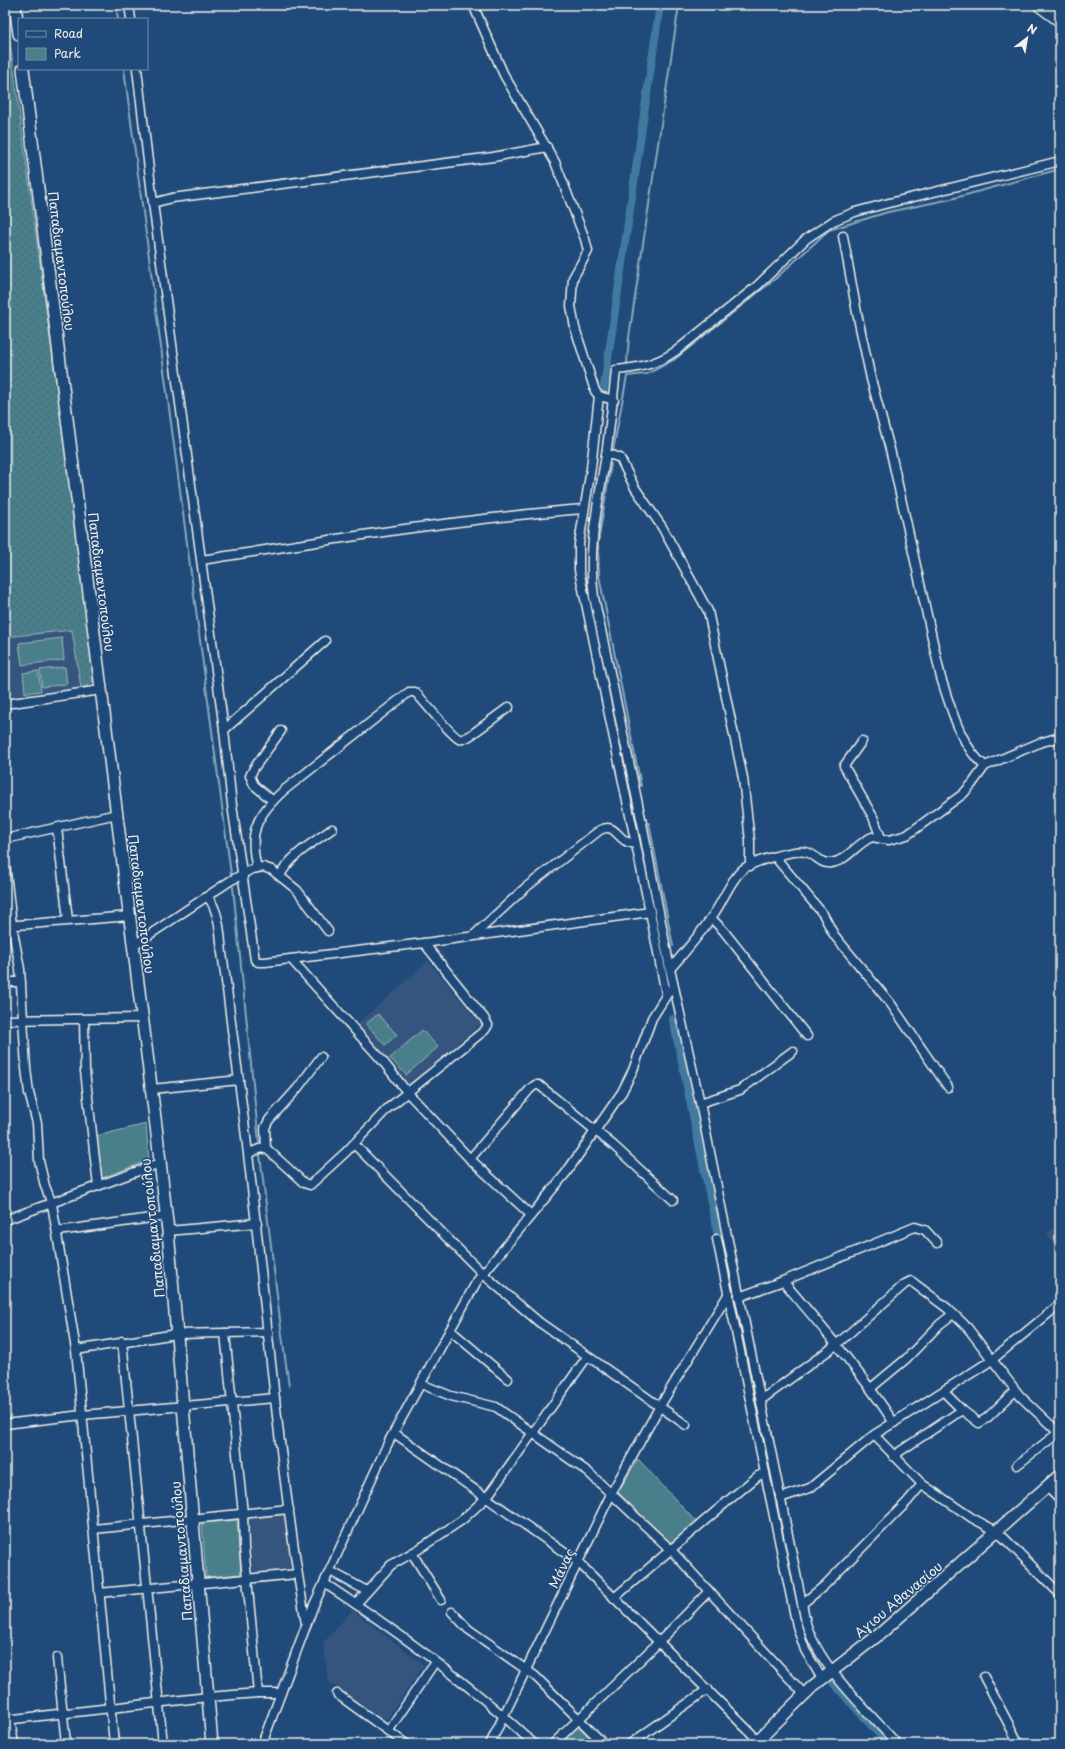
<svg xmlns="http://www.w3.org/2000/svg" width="1065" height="1749" viewBox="0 0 1065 1749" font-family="'Playpen Sans',sans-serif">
<defs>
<pattern id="grass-dots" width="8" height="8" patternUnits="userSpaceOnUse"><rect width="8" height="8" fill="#497e8b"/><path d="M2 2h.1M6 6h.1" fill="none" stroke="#49666c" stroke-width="1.8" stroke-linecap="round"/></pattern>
</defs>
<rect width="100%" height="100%" fill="#1f4a7a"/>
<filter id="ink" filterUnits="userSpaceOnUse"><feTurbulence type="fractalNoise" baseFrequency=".025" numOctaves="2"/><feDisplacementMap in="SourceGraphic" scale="8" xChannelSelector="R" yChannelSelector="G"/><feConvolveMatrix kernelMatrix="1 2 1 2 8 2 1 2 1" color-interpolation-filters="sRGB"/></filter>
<g filter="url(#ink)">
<g fill="#34547e">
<path d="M 73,629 L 81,688 L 5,697 L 5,637 Z"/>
<path d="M 428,961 L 480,1023 L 480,1025 L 407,1086 L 354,1027 Z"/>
<path d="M 1060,1223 L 1060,1248 L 1046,1235 Z"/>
<path d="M 285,1514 L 292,1568 L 253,1572 L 248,1518 Z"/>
<path d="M 352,1610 L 424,1665 L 385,1722 L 328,1682 L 323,1643 Z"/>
</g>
<path fill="url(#grass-dots)" stroke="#9eb8ba" d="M 5,5 L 96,678 L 87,686 L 81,688 L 72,630 L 5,637 Z"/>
<g fill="#497e8b" stroke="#9eb8ba">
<path d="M 62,638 L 64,660 L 22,665 L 19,643 Z"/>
<path d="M 65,667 L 67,684 L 42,687 L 40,670 Z"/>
<path d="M 38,671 L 41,691 L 25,693 L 23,673 Z"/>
<path d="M 378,1014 L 397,1035 L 385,1045 L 366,1024 Z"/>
<path d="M 422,1030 L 438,1047 L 406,1075 L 390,1058 Z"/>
<path d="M 146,1124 L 149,1160 L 97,1180 L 92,1137 Z"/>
<path d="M 638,1459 L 697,1523 L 670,1545 L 618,1492 Z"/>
<path d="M 237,1520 L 241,1574 L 206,1577 L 202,1523 Z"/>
<path d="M 578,1723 L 600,1744 L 555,1744 Z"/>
</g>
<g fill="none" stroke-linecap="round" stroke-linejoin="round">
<g stroke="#8aaabc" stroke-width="2">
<path d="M 116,5 L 118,19"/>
<path d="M 124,69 L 231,874"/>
<path d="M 627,363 L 629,337 L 679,5"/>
<path d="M 613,451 L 627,376 L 647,374 L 675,359 L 775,279 L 829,230 L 888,212 L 951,199 L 1060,169"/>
<path d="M 611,464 L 598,543 L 599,576 L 641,786"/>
<path d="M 649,823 L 673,946"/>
<path d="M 233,887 L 259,1143"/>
<path d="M 260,1155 L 281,1328 L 289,1386"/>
</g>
<g stroke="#437a9f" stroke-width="8">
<path d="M 603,393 L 660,5"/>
<path d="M 673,1019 L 720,1246"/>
<path d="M 831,1680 L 888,1744"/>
</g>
<defs>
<g id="minor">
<path d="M 129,5 L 131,19"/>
<path d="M 473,5 L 504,75 L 555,162 L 585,239 L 588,251 L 573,278 L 571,306 L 575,328 L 595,391 L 599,396 L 614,400"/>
<path d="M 137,69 L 153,203 L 224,730 L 232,805 L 255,960 L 258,962 L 265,962 L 424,943 L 650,912 L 666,994"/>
<path d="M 153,203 L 172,198 L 493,157 L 547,147"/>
<path d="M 843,236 L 857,313 L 871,379 L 891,453 L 941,678 C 950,705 961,748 985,766"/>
<path d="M 599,396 L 591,468 L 579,544 L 579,570 L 650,912"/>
<path d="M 606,455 L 612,455 L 620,458 L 635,488 L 662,527 L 708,611 L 743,778 L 750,841 L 750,866"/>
<path d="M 202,560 C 329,540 456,519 584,509"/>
<path d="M 5,704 L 101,690"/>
<path d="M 224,730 L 325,641"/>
<path d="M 862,741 L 844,766 L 873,817 L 881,838"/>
<path d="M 273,801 L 254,785 L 250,776 L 254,768 L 281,731"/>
<path d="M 57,828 L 68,920"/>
<path d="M 5,839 L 117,814"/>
<path d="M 775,857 L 823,914 L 834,935 L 891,1004 L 948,1087"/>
<path d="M 5,864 L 12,925 L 20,969 L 26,1068 L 29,1093 L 37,1123 L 39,1161 L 45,1186 L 52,1204 L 76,1350 L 114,1744"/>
<path d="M 257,868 C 248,833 256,816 283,791 L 409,692 L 415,692 L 418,695 C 424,702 452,736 459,739 C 464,740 468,737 471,735 L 509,707"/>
<path d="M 280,876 C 289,856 314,842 332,829"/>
<path d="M 208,897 C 220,913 220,934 222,953 C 226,979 229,1005 232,1030 C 261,1228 272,1427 306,1624"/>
<path d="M 711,918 L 723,930 L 807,1036"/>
<path d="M 5,926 L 130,916"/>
<path d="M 473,936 L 525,888 L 600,830 C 617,821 617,844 635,843"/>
<path d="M 134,945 L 230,881 L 252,869 L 263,867 L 272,870 L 297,890 L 328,931"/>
<path d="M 291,959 L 381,1059 L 407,1092 L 470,1159 L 531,1215"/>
<path d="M 670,969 L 642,823 L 594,597 C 587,548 598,504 606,455 C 610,427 613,398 616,370 C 639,368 657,364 676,351 L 757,286 L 806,239 L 833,221 L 855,212 L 885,204 L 1060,161"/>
<path d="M 5,982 L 21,982"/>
<path d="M 5,1020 L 143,1018"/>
<path d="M 84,1020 L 85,1071 L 98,1186"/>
<path d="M 152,1089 L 239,1080"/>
<path d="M 700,1103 L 740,1090 L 793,1051"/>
<path d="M 354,1144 L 483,1274 L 539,1322 L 686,1425"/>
<path d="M 266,1149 L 265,1128 L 269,1120 L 297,1089 L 321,1057"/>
<path d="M 249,1153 L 262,1148 L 268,1150 L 304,1183 L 310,1185 L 346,1152 L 388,1108 L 485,1030 L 488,1025 L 484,1018 L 424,943"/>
<path d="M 470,1159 L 530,1089 L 535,1085 L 539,1085 L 613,1145 L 673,1200"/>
<path d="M 5,1220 L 160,1163"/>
<path d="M 58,1231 L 166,1216"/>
<path d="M 168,1231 L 257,1223"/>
<path d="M 717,1239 L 765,1473"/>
<path d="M 739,1297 L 783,1281"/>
<path d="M 450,1330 L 508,1379"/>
<path d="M 225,1333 L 243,1514 L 244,1547 L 258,1693"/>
<path d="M 122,1341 L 163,1744"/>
<path d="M 76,1350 L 176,1334 L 268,1332"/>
<path d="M 421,1384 L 451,1396 L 496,1407 L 588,1472 L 671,1550 L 804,1694"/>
<path d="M 871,1388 L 906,1359 L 940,1324 L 953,1314"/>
<path d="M 944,1392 L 962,1410 L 979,1423 L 987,1418 L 1015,1391"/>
<path d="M 761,1400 L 836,1345 L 905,1284 L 911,1281 L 947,1308 L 967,1327 L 1020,1396 L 1060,1434"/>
<path d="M 894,1423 C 861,1372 822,1327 783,1281 L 915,1227 L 925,1230 L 937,1243"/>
<path d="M 5,1424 L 82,1415 L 275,1398"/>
<path d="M 394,1433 L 578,1562 L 758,1740"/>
<path d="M 874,1435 L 922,1484 L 972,1518 L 998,1532 L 1060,1594"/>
<path d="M 893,1456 L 962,1410"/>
<path d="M 1017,1465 L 1058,1433"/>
<path d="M 1047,1487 L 1060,1500"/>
<path d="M 780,1498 L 810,1488 L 874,1435 L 992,1360 L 1060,1304"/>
<path d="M 94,1529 L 289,1509"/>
<path d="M 412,1553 L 441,1600"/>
<path d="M 330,1571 L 367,1591"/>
<path d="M 324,1583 C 397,1631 471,1684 534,1744"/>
<path d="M 99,1593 L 297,1574"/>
<path d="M 614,1598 L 729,1500 L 758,1476 L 765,1473 L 797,1626 L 805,1650 L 822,1679"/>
<path d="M 356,1604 L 391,1565 L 419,1549 L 462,1520 L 487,1497 L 587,1357"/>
<path d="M 802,1604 L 824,1586 L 907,1502 L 922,1484"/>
<path d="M 452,1612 L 468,1629 L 535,1676 L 604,1744"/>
<path d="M 57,1658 L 66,1744"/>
<path d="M 984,1677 L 1019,1744"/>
<path d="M 337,1694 L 406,1744"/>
<path d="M 10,1719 L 14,1744"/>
<path d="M 5,1720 L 208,1697 L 258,1693 L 281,1693"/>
<path d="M 389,1730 L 435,1662"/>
<path d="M 262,1744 L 313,1607 L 389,1441 L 477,1281 L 566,1173 L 622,1092 L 633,1070 L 652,1018 L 669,991"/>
<path d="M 490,1744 L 612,1492 L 660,1406 L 729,1293"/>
<path d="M 553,1744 L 659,1642 L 708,1592"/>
<path d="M 630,1744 L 708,1689"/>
<path d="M 897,1744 C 867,1710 819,1667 806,1623 L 700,1103 L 670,969 C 686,951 702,932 715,912 C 724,899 730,881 742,870 C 751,862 794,849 806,852 C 815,854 821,865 831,863 C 847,861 857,843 872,837 L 889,840 L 907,835 L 963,794 L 972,784 L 985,766 L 1039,743 L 1060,737"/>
</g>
<g id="secondary">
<path d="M 15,5 L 19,34"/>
<path d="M 23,69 L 156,1126 L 168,1231 L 212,1744"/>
<path d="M 754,1744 L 813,1686 L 881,1633 L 1060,1475"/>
</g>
<path id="motorway" d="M 1041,5 L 1060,19"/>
</defs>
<use href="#minor" stroke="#f4f1e8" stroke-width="11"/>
<use href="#secondary" stroke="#f4f1e8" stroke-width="14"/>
<use href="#motorway" stroke="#f4f1e8" stroke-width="17"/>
<use href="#minor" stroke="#1f4a7a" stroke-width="8"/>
<use href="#secondary" stroke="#1f4a7a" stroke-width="11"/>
<use href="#motorway" stroke="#1f4a7a" stroke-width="14"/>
</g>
</g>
<g text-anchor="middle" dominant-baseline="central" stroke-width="3" stroke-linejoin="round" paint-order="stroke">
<g font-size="13" fill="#f4f1e8" stroke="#1f4a7a">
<text transform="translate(62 261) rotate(83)">Παπαδιαμαντοπούλου</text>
<text transform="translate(102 582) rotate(83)">Παπαδιαμαντοπούλου</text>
<text transform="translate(142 904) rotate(83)">Παπαδιαμαντοπούλου</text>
<text transform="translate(152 1228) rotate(-96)">Παπαδιαμαντοπούλου</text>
<text transform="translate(181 1551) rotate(-95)">Παπαδιαμαντοπούλου</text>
<text transform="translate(561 1568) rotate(-64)">Μάνας</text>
<text transform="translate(898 1599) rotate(-40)">Αγιου Αθανασίου</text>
</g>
</g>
<rect width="1065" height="1749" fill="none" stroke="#1f4a7a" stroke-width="20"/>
<rect x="10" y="10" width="1045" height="1729" fill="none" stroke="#f4f1e8" stroke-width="1.5" filter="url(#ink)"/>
<rect x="18" y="18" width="130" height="52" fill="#1f4a7a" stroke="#748da6"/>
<rect x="26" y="31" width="20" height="6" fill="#1f4a7a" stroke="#748da6"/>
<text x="54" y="38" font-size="12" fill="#f4f1e8">Road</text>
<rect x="26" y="48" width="20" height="12" fill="#497e8b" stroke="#748da6"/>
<text x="54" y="58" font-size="12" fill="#f4f1e8">Park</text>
<g transform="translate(1027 38) rotate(31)" stroke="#1f4a7a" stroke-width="3" paint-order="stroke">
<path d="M0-3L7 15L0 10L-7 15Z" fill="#f4f1e8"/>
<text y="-6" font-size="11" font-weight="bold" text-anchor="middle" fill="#f4f1e8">N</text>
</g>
</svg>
